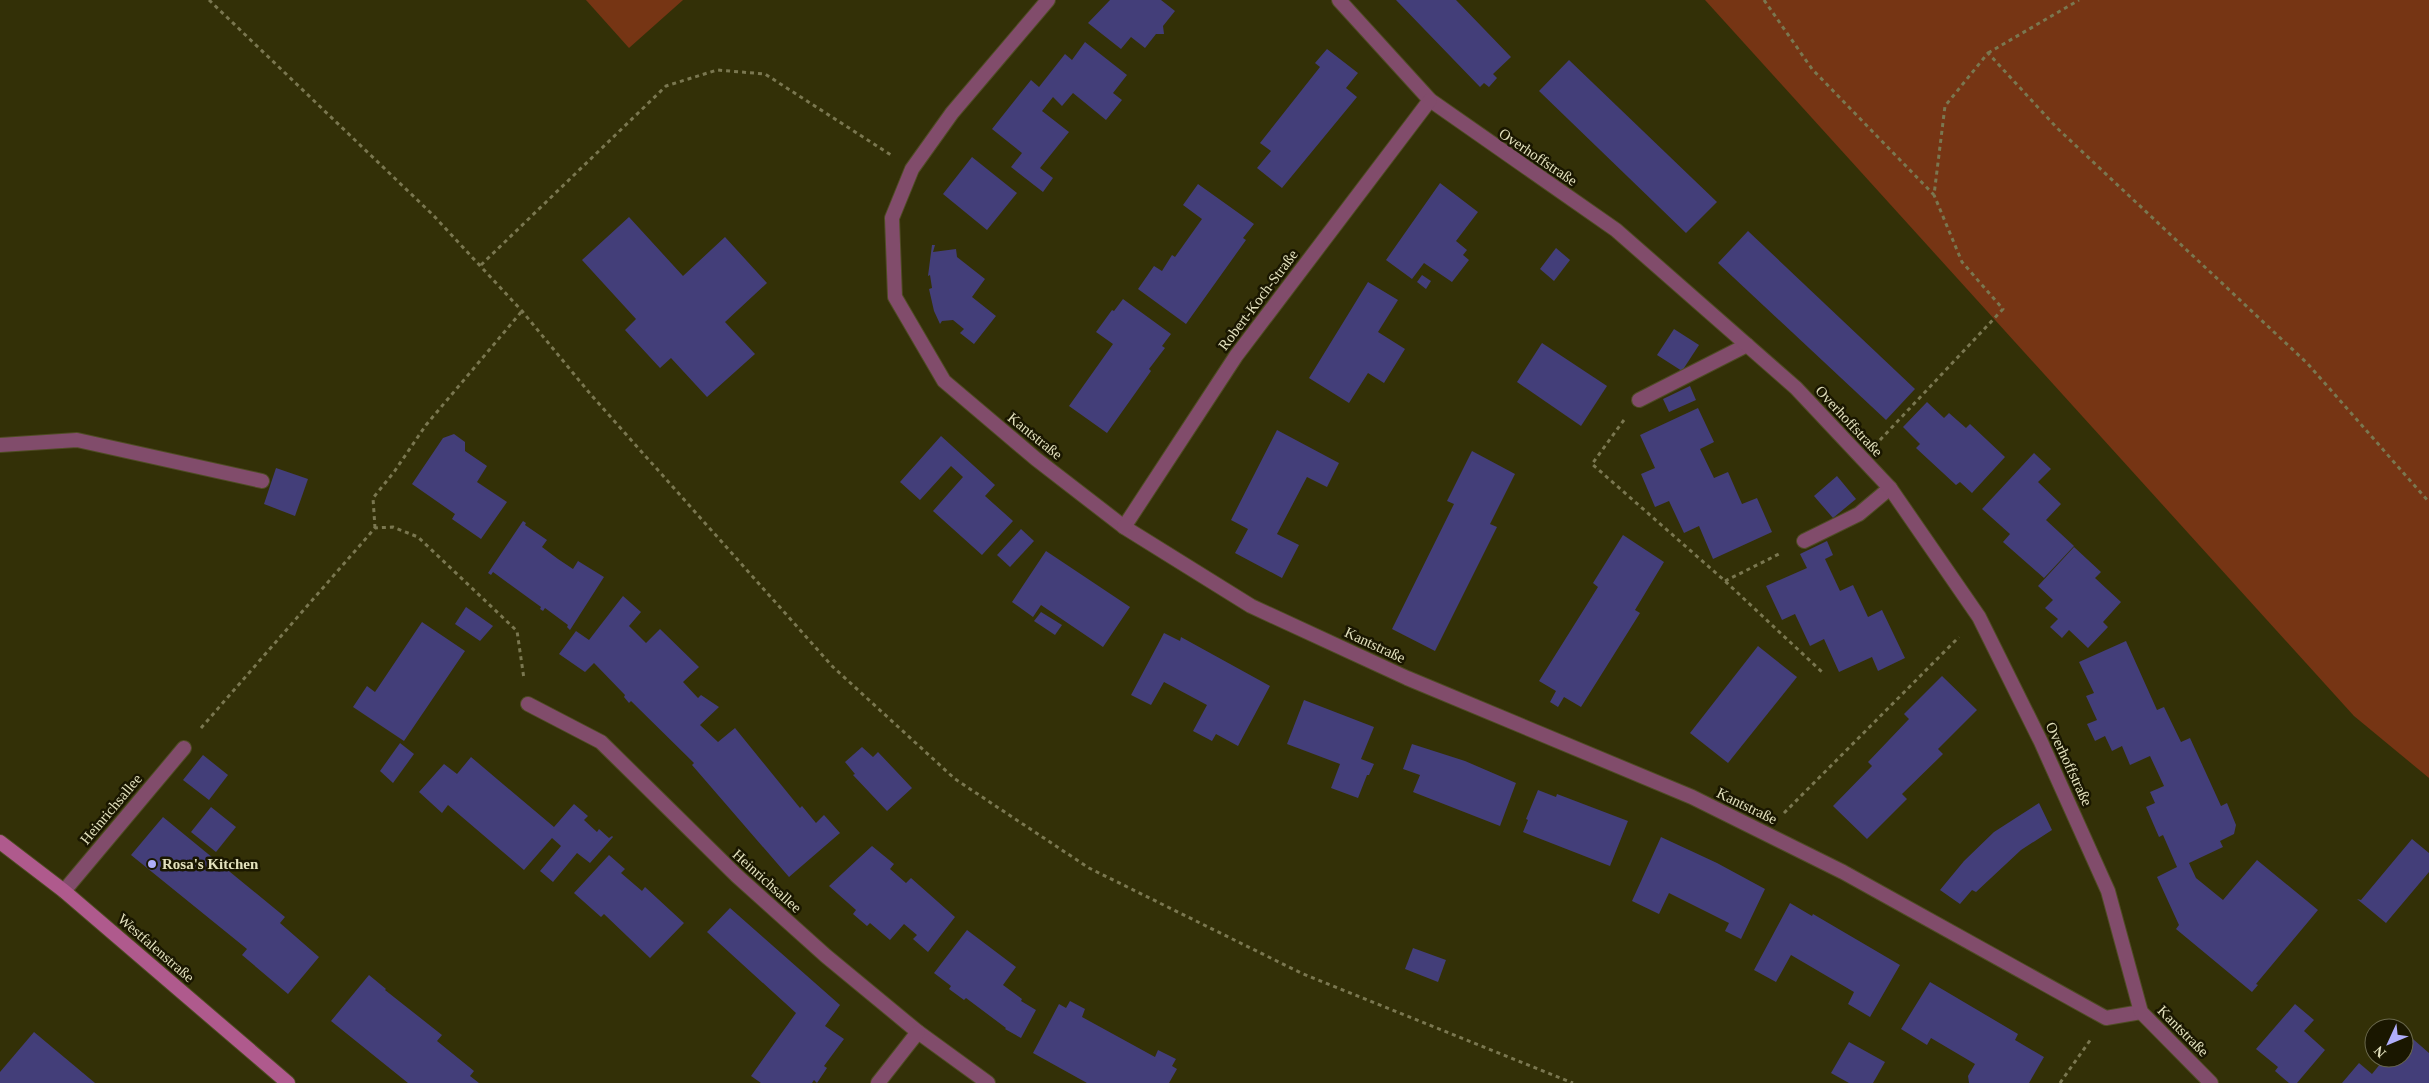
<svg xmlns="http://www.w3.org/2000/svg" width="2429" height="1083" viewBox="0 0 2429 1083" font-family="'Times New Roman',serif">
<rect width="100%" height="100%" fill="#333007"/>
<g fill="#763514">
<path d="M 586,0 L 683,0 L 629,48 Z"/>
<path d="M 1705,0 L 2429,0 L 2429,778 L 2354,716 Z"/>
</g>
<g fill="#433e79">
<path d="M 1110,0 L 1161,0 L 1175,11 L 1163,26 L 1164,34 L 1156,34 L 1145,48 L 1131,37 L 1121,49 L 1088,23 Z"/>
<path d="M 1396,0 L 1456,0 L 1511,57 L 1493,74 L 1497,78 L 1489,87 L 1484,83 L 1480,87 Z"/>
<path d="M 1085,42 L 1127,75 L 1113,93 L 1122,100 L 1106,120 L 1073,93 L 1062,106 L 1053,97 L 1042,111 L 1069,132 L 1040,168 L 1053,178 L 1043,192 L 1011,167 L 1022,153 L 992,129 L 1031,80 L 1039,87 L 1065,54 L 1072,60 Z"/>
<path d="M 1327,49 L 1358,73 L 1346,88 L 1357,97 L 1282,188 L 1257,168 L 1271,151 L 1260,143 L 1320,67 L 1315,63 Z"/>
<path d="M 1569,60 L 1717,202 L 1686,233 L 1539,91 Z"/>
<path d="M 972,157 L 1017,193 L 987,230 L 943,194 Z"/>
<path d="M 1440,183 L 1478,212 L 1456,241 L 1467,250 L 1463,255 L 1469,260 L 1452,282 L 1424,263 L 1412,279 L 1386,260 Z"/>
<path d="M 1198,184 L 1254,224 L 1243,238 L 1246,240 L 1186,324 L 1138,289 L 1154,266 L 1162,271 L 1172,255 L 1175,257 L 1202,219 L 1183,205 Z"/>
<path d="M 629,217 L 683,276 L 725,237 L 767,283 L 725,322 L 755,354 L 707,397 L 671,358 L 660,368 L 625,330 L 636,319 L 582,260 Z"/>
<path d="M 1748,231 L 1915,389 L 1886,420 L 1718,263 Z"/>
<path d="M 932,245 L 935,245 L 933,252 L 956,249 L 957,257 L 985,279 L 972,297 L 996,316 L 974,344 L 960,333 L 964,329 L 953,320 L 942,321 L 940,324 L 934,311 L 929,289 L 932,288 L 930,275 L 928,276 Z"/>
<path d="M 1556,248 L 1570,260 L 1554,281 L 1540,269 Z"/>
<path d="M 1422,275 L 1431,281 L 1426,289 L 1417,282 Z"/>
<path d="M 1368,282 L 1398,300 L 1378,332 L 1405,349 L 1384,383 L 1368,373 L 1349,403 L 1309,378 Z"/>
<path d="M 1123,299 L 1171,334 L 1162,346 L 1165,348 L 1149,369 L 1151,371 L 1107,433 L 1069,406 L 1113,344 L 1096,332 L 1112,310 L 1114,311 Z"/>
<path d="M 1674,329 L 1699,345 L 1682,371 L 1657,355 Z"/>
<path d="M 1542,343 L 1607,386 L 1581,426 L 1517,382 Z"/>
<path d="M 1690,386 L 1696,400 L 1669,412 L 1663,399 Z"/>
<path d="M 1927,402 L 1944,418 L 1949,413 L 1966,428 L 1970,424 L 2005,457 L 1972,493 L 1960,482 L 1956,485 L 1916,448 L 1920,444 L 1903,427 Z"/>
<path d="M 1698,408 L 1714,442 L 1700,449 L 1714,478 L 1728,472 L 1742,504 L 1757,498 L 1772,532 L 1713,559 L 1699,526 L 1684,533 L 1669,501 L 1655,507 L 1641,474 L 1655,468 L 1640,435 Z"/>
<path d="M 1277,430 L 1339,463 L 1327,487 L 1307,477 L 1277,534 L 1299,545 L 1282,578 L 1235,553 L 1248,529 L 1231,520 Z"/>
<path d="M 454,434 L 465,442 L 465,451 L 487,466 L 477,482 L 507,502 L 481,539 L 452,519 L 455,514 L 412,484 L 443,438 Z"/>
<path d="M 941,436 L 995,485 L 985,496 L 1013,521 L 982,555 L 933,511 L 963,477 L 951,466 L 920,500 L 900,482 Z"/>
<path d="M 1472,451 L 1515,474 L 1490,524 L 1497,527 L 1435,651 L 1392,629 L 1454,504 L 1447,501 Z"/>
<path d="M 2034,453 L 2051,469 L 2038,482 L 2061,504 L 2046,520 L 2074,546 L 2044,578 L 2003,542 L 2010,534 L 1982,509 Z"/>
<path d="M 276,468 L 308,479 L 295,516 L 264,504 Z"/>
<path d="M 1837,476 L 1856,499 L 1833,518 L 1814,496 Z"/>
<path d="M 523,521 L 526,523 L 525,525 L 547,540 L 542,547 L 558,559 L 573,569 L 578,561 L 604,577 L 570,630 L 567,627 L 568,625 L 545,608 L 543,611 L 540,609 L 541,607 L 493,572 L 491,575 L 488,573 Z"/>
<path d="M 1021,529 L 1034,541 L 1010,567 L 997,555 Z"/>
<path d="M 1623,535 L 1664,562 L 1635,610 L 1640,613 L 1581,707 L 1564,697 L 1558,707 L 1550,702 L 1556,691 L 1539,681 L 1598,587 L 1593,583 Z"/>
<path d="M 1827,541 L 1833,555 L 1825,559 L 1840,591 L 1853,585 L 1868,617 L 1882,610 L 1905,658 L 1878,671 L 1872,657 L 1839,672 L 1824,639 L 1810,646 L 1795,614 L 1782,620 L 1766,586 L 1807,568 L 1800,554 Z"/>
<path d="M 2074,547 L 2101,572 L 2095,578 L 2121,602 L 2103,622 L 2108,627 L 2088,648 L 2069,630 L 2062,638 L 2050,627 L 2058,619 L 2045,608 L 2053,600 L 2038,586 Z"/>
<path d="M 1046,551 L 1130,607 L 1103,647 L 1041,605 L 1033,617 L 1012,602 Z"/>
<path d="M 623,596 L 641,612 L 629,626 L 646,643 L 660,629 L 699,667 L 683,682 L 698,698 L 701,695 L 719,707 L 700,725 L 718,742 L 735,728 L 800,808 L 802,806 L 816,823 L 824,815 L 840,833 L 789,877 L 692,765 L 694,763 L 631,701 L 629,703 L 624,697 L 625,695 L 594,663 L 585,672 L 559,654 L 576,631 L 589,640 Z"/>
<path d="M 466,607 L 493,626 L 480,641 L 455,624 Z"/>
<path d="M 1041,612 L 1062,625 L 1055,635 L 1034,621 Z"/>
<path d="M 422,622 L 465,651 L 404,741 L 353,707 L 367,686 L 375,692 Z"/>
<path d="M 1164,633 L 1180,641 L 1181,637 L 1270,686 L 1238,746 L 1216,734 L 1212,741 L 1193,731 L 1207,705 L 1164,682 L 1151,705 L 1131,695 Z"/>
<path d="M 2126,641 L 2157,710 L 2164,707 L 2181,742 L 2190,738 L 2221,806 L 2227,803 L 2236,825 L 2234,834 L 2220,841 L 2223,847 L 2189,863 L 2196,878 L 2223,900 L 2257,860 L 2318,910 L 2256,984 L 2258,985 L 2252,992 L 2176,929 L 2179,925 L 2157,877 L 2177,867 L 2163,835 L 2159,837 L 2146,807 L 2155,803 L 2150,792 L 2164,786 L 2150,756 L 2130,765 L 2122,746 L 2112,751 L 2105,736 L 2095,741 L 2087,724 L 2097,720 L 2086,696 L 2094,693 L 2079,662 Z"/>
<path d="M 1758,646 L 1797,677 L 1728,763 L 1690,733 Z"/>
<path d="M 1942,676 L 1977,710 L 1938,749 L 1943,754 L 1902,794 L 1907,799 L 1867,839 L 1833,806 L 1872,766 L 1868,762 L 1909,719 L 1904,714 Z"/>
<path d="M 1304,700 L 1374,727 L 1361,759 L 1374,764 L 1369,775 L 1367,775 L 1358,798 L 1331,788 L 1340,764 L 1287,744 Z"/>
<path d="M 400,743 L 414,754 L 393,783 L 380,771 Z"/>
<path d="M 1412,744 L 1465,761 L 1516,783 L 1500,826 L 1413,792 L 1420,775 L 1403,769 Z"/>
<path d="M 862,747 L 873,757 L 878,752 L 912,788 L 887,811 L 853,775 L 855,774 L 845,762 Z"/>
<path d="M 203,755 L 228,775 L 209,800 L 183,780 Z"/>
<path d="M 471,757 L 554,827 L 574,804 L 588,816 L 584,820 L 597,832 L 599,829 L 609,838 L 612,836 L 613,837 L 590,863 L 577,853 L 553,882 L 540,871 L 561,846 L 552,838 L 524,870 L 448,805 L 442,813 L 419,792 L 444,764 L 457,774 Z"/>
<path d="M 1538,790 L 1556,797 L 1557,794 L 1628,821 L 1610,866 L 1523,832 L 1528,820 L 1526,819 Z"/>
<path d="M 2039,803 L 2052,830 L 2021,850 L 1976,892 L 1972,890 L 1960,904 L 1940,890 L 1964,861 L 1994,832 Z"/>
<path d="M 211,807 L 236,827 L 216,852 L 191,832 Z"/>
<path d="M 163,817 L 285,917 L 280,923 L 319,957 L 288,994 L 242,955 L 247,949 L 131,855 Z"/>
<path d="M 1661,837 L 1717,863 L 1765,889 L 1741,939 L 1725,931 L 1729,923 L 1669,893 L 1659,914 L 1632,901 Z"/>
<path d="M 2412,839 L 2429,853 L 2429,872 L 2386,923 L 2357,899 L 2361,900 Z"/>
<path d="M 872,846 L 894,864 L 890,869 L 906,883 L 911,878 L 955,917 L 928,952 L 913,939 L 917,935 L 904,924 L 890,940 L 870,923 L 867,926 L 853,914 L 856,910 L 829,886 Z"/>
<path d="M 609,855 L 625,869 L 621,873 L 642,891 L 645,887 L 684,923 L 650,958 L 604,914 L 601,917 L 574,893 Z"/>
<path d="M 1790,903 L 1812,916 L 1813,914 L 1900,965 L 1870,1017 L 1848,1004 L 1854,992 L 1791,955 L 1776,982 L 1754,970 Z"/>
<path d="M 730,908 L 840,1005 L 825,1026 L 844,1039 L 824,1066 L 827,1068 L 817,1083 L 814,1080 L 812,1083 L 761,1083 L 751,1076 L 796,1013 L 707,932 Z"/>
<path d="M 967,930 L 1016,967 L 1003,985 L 1022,999 L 1021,1001 L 1036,1010 L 1021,1038 L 1005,1029 L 1006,1028 L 966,998 L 964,1000 L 949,989 L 951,986 L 934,973 Z"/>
<path d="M 1413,948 L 1446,960 L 1438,982 L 1405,969 Z"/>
<path d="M 369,975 L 386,989 L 385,990 L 442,1035 L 437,1041 L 474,1071 L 470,1076 L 479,1083 L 408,1083 L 331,1021 Z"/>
<path d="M 1930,982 L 2018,1034 L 2015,1040 L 2044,1057 L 2029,1083 L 1969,1083 L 1968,1076 L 1975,1064 L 1931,1038 L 1927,1045 L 1901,1029 Z"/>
<path d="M 1070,1001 L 1085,1009 L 1082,1017 L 1155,1057 L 1158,1050 L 1176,1059 L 1172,1066 L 1177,1069 L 1169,1083 L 1087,1083 L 1033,1053 L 1059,1004 L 1066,1008 Z"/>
<path d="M 2295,1004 L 2314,1020 L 2304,1031 L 2325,1050 L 2297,1083 L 2289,1083 L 2275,1071 L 2278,1067 L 2256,1049 Z"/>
<path d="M 34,1032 L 95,1083 L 0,1083 L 0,1072 Z"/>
<path d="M 2406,1033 L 2429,1053 L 2429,1083 L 2342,1083 L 2359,1063 L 2372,1074 L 2385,1058 L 2404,1058 Z"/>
<path d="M 1849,1042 L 1885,1062 L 1873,1083 L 1849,1083 L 1831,1073 Z"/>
</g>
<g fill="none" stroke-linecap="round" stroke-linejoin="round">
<defs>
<g id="service">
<path d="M 1639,400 L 1747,345"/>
<path d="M 0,445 L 77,440 L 262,481"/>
<path d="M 1804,541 L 1859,514 L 1890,488"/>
</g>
<g id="minor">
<path d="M 1048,0 L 952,113 L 912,169 L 892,218 L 895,297 L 944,381 L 1036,459 L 1124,527 L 1251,606 L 1407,678 L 1692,797 L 1843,872 L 2106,1018 L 2141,1012"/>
<path d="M 1339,0 L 1430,100 L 1616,230 L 1796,388 L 1890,488 L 1979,617 L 2041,742 L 2108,891 L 2141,1012 L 2211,1083"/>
<path d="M 1124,527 L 1236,356 L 1430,100"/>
<path d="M 528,704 L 601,742 L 737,876 L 826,956 L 918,1032 L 988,1083"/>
<path d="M 64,891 L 184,748"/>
<path d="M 878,1083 L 918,1032"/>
</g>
<path id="secondary" d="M 0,842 L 64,891 L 288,1083"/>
</defs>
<use href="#service" stroke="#4f4c24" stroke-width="16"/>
<use href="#minor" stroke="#4f4c24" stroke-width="16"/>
<use href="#secondary" stroke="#4f4c24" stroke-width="16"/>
<g stroke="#7a7750" stroke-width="3" stroke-dasharray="4 4" stroke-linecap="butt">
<path d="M 209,0 L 433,215 L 522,311 L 592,396 L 833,667 L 955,779 L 1089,868 L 1301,973 L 1573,1083"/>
<path d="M 1764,0 L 1812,69 L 1934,195 L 1945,106 L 1988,53 L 2057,128 L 2308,364 L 2429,502"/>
<path d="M 1988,53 L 2079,0"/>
<path d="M 481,265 L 666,86 L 717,70 L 765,74 L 891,155"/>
<path d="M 1624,420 L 1592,464 L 1725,581 L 1822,672"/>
<path d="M 1880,440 L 2003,309 L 1962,262 L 1934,195"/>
<path d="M 375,528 L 373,498 L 394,472 L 426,425 L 522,311"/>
<path d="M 1725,581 L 1781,553"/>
<path d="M 201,728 L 375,528 L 393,527 L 418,537 L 517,631 L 524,679"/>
<path d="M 1784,813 L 1959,637"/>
<path d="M 2060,1083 L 2091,1039"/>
</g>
<use href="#service" stroke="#814c6b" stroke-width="14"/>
<use href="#minor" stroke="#814c6b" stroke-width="14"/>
<use href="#secondary" stroke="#af5a8d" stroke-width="14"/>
</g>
<circle fill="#b0aefa" stroke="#1a1700" stroke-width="2" cx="152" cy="864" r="5"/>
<g text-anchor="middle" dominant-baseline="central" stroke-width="5" stroke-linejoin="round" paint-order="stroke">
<g font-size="15" fill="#e3e1bd" stroke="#1a1700">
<text transform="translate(1538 157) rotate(34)">Overhoffstraße</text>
<text transform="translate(1258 300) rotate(-53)">Robert-Koch-Straße</text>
<text transform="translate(1849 421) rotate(47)">Overhoffstraße</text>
<text transform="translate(1035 436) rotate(39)">Kantstraße</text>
<text transform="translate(1375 645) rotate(25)">Kantstraße</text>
<text transform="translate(2069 764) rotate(65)">Overhoffstraße</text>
<text transform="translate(1747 806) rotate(26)">Kantstraße</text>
<text transform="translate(111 809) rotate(-50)">Heinrichsallee</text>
<text transform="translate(767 881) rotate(42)">Heinrichsallee</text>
<text transform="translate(156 948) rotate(41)">Westfalenstraße</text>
<text transform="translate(2183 1031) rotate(45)">Kantstraße</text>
</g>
<g font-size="15" font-weight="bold" fill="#e3e1bd" stroke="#1a1700" text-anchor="start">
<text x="162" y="864">Rosa's Kitchen</text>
</g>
</g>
<g transform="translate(2389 1043) rotate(226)"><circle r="24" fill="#1a1700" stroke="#6a684c"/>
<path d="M0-4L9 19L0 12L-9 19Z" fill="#b0aefa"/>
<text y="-8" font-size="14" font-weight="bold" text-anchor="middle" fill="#e3e1bd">N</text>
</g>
</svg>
